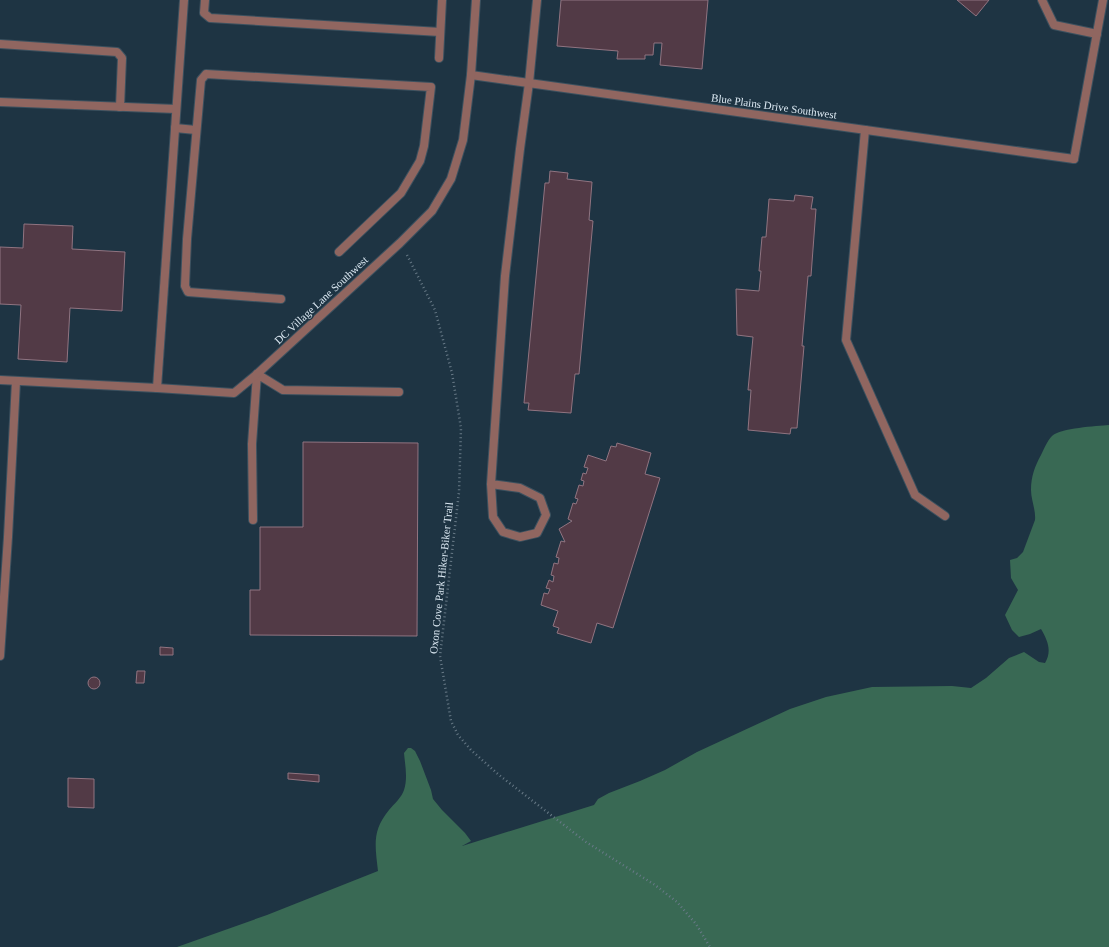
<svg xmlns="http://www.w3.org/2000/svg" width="1109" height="947" viewBox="0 0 1109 947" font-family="'Times New Roman',serif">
<rect width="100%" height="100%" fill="#1e3443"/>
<path fill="#396954" d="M 1109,425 L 1109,947 L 177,947 L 267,915 L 378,871 C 375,845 372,831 389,810 C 394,804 402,797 404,790 C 408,778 405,765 404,753 L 408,748 L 411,748 L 415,751 L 420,761 L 431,790 L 433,799 L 442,810 L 465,833 L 471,841 L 462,846 L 594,805 L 598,799 L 609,793 L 640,781 L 665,770 L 697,752 L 790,709 L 826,697 L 872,687 L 952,686 L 971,688 L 986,678 L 1009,658 L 1024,652 L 1039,662 L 1045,663 C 1052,651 1048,641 1041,629 L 1030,634 L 1019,637 L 1012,630 L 1005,615 L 1018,590 L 1011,578 L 1010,560 L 1017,558 L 1023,552 L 1035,520 C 1036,510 1031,500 1031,490 C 1031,476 1035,466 1041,455 C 1044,449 1047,441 1052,436 C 1061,428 1096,426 1109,425 Z"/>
<g fill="#523a46" stroke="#907481">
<path d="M 561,0 L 708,0 L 702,69 L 660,65 L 662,43 L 654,43 L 653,55 L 645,55 L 645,59 L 617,59 L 618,51 L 557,46 Z"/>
<path d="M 957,0 L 989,0 L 976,16 Z"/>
<path d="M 550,171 L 568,173 L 567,179 L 592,182 L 589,220 L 593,221 L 579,374 L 575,374 L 571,413 L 528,410 L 529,403 L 524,403 L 545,183 L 549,183 Z"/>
<path d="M 795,195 L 813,197 L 811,209 L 816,209 L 811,276 L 808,276 L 802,346 L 804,346 L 797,428 L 791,428 L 790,434 L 748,430 L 751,390 L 748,390 L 753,337 L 737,335 L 736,289 L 759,291 L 761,271 L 759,271 L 762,237 L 766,237 L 769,199 L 794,201 Z"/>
<path d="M 24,224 L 73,226 L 72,249 L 125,252 L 122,311 L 70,308 L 67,362 L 18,359 L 21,305 L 0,304 L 0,247 L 23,248 Z"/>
<path d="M 303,442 L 418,443 L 417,636 L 250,635 L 250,590 L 260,590 L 260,527 L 303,527 Z"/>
<path d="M 617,443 L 651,453 L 645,474 L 660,478 L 613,628 L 597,623 L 591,643 L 557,633 L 559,628 L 553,626 L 558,611 L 541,605 L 544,593 L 548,594 L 550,589 L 546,588 L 549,580 L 553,582 L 554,576 L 551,575 L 554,563 L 558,564 L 559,558 L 556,557 L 561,541 L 565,542 L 559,529 L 572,521 L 568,519 L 573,503 L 576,504 L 578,499 L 575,498 L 579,485 L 583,486 L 584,481 L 581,480 L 583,473 L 586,474 L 588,468 L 584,467 L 588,455 L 606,461 L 611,446 L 616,447 Z"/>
<path d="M 160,647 L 173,648 L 173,655 L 160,655 Z"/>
<path d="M 137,671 L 145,671 L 144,683 L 136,683 Z"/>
<circle cx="94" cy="683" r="6"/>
<path d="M 288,773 L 319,775 L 319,782 L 288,779 Z"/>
<path d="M 68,778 L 94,779 L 94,808 L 68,807 Z"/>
</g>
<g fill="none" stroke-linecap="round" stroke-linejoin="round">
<defs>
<g id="service">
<path d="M 205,0 L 204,13 L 210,18 L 440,32"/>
<path d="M 1042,0 L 1054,25 L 1097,34"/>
<path d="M 0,44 L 117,52 L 122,58 L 120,107"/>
<path d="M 439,58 L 442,0"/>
<path d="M 0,102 L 176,109"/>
<path d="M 175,128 L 196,130"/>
<path d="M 1074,159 L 1103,0"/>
<path d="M 281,299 L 188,292 L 185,286 L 187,239 L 201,80 L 206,74 L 431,87 L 424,146 L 420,161 L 401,193 L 339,252"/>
<path d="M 157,388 L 184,0"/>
<path d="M 491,484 L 520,488 L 540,498 L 546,515 L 537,533 L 520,537 L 503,532 L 493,517 L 491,484 L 505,276 L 520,149 L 529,83 L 537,0"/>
<path d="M 253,520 L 252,444 L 257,374 L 283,390 L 399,392"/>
<path d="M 0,656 L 8,537 L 16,381"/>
</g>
<g id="minor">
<path d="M 471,75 L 1074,159"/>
<path d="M 865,130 L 846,340 L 915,495 L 945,516"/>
<path d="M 0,380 L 157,388 L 234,393 L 257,374 L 400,243 L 432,211 L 451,179 L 463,140 L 471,75 L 476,0"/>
</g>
</defs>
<use href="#service" stroke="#3c515f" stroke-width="10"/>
<use href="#minor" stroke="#3c515f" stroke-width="10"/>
<path stroke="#687a87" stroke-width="2.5" stroke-dasharray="1 3" stroke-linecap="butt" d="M 407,255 L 435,310 L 452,373 L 461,428 L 459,492 L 440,656 L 451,721 L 458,735 L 471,750 L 499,775 L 586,842 L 655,885 L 677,902 L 696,924 L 710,947"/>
<use href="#service" stroke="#906660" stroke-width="8"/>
<use href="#minor" stroke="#906660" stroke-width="8"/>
</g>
<g text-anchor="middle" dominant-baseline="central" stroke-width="3" stroke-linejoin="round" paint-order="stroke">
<g font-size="11" fill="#dbe8f2" stroke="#1e3443">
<text transform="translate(774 106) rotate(8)">Blue Plains Drive Southwest</text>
<text transform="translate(321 300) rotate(-43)">DC Village Lane Southwest</text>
<text transform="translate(441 578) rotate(-84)">Oxon Cove Park Hiker-Biker Trail</text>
</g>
</g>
</svg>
